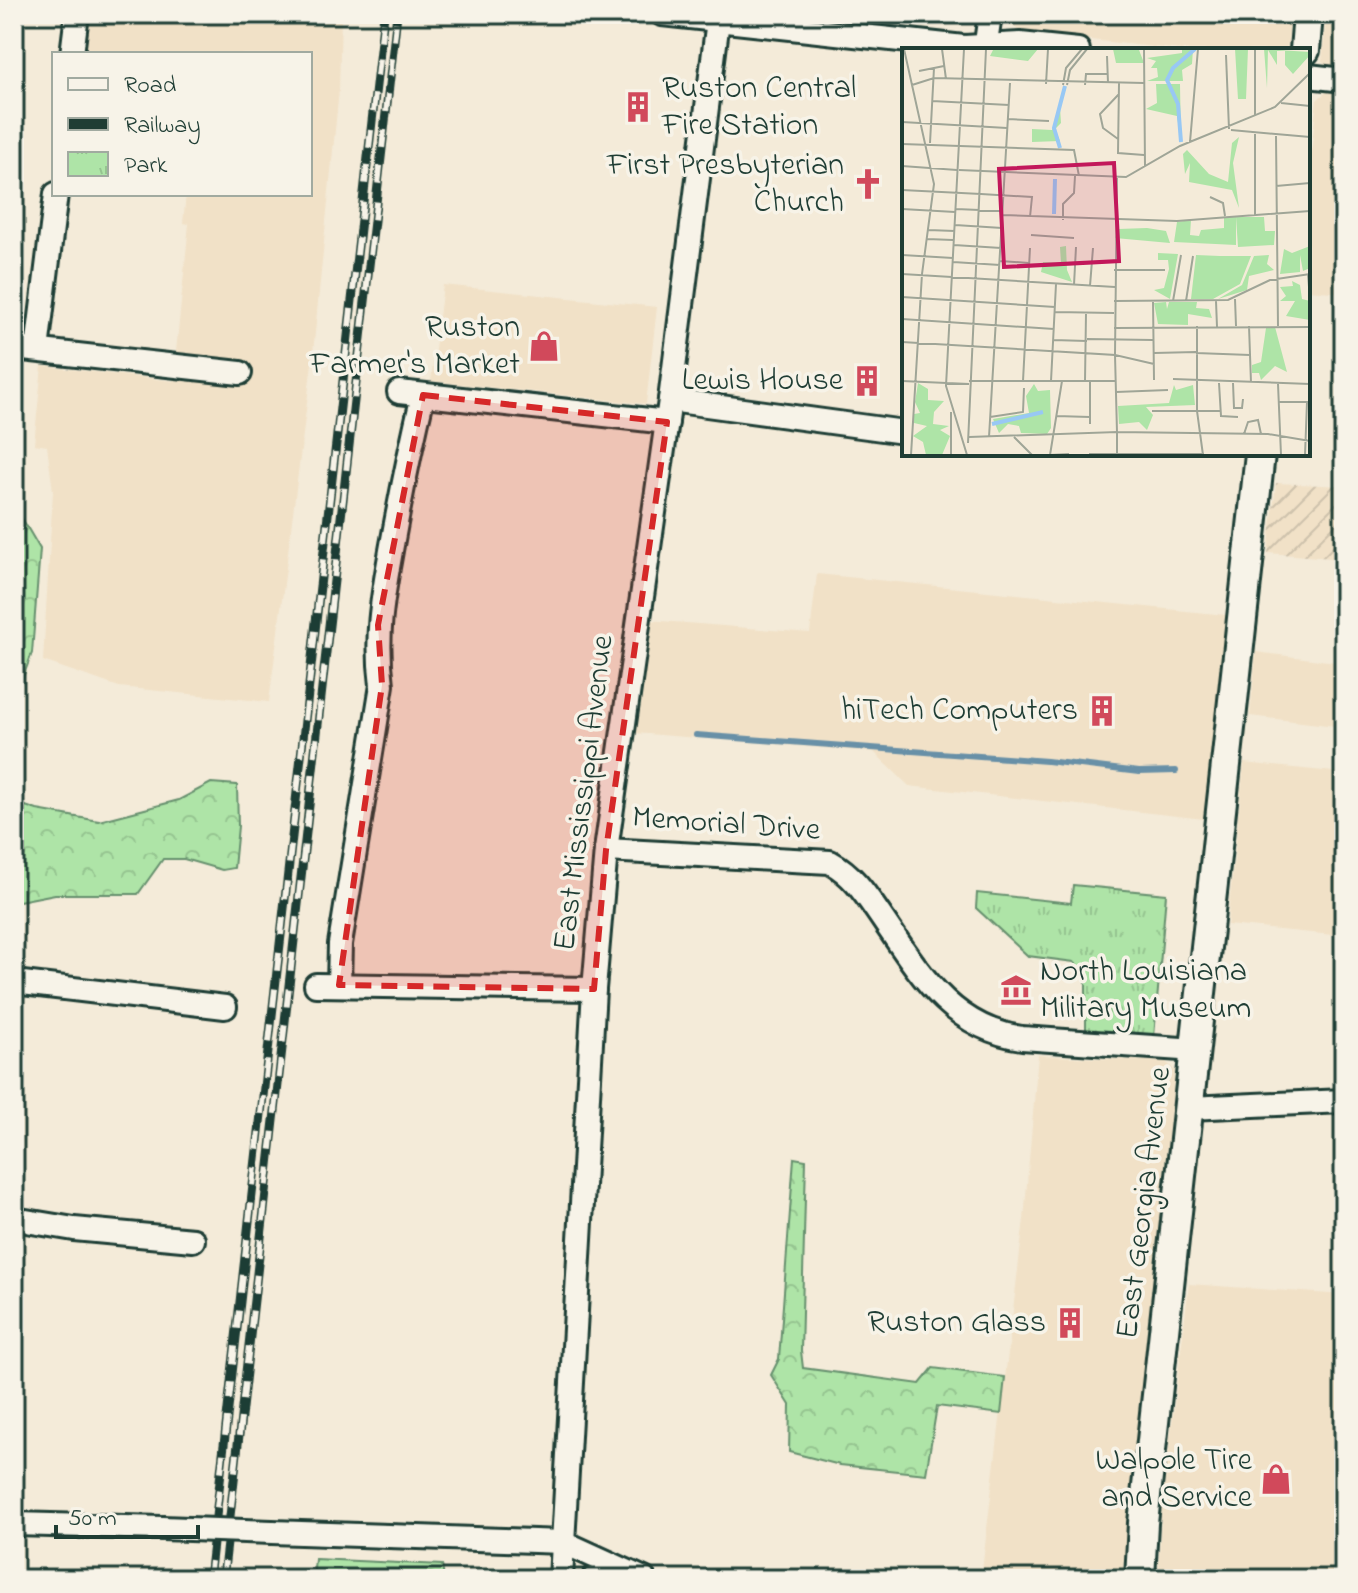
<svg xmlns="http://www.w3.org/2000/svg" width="1358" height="1593" viewBox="0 0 1358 1593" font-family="'Indie Flower',sans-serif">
<defs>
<pattern id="industrial-furrows" width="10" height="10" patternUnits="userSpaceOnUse" patternTransform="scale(2)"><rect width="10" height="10" fill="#f1e1c7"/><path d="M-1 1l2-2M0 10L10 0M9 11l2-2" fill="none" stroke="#cec2ac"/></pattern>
<pattern id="forest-crowns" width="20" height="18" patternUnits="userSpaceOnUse" patternTransform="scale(2)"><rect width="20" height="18" fill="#aee4a7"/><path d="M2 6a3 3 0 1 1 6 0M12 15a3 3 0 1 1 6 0" fill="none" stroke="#95c490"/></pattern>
<pattern id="park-tufts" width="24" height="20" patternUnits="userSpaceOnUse" patternTransform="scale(2)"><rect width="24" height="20" fill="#aee4a7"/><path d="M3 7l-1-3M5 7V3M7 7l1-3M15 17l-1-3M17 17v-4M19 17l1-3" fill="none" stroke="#95c490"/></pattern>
</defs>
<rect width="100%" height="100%" fill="#f4ebd9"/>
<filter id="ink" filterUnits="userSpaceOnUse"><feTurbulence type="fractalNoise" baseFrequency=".0125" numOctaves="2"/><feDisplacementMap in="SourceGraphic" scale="16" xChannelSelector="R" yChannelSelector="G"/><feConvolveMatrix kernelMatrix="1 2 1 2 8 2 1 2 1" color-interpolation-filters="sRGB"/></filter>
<g filter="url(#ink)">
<g fill="#f1e1c7">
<path d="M 87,14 L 340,14 L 341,17 L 339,90 L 312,363 L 269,702 L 119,687 L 43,661 L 53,491 L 47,446 L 34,444 L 42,366 L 173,381 L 189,224 L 183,223 L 186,194 L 310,194 L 310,54 L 82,54 Z"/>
<path d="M 1013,14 L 1291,14 L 1287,50 L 1180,50 L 1020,32 L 1012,25 Z"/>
<path d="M 1326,14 L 1344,14 L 1344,69 L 1331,68 L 1322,61 Z"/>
<path d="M 1326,92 L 1344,93 L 1344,293 L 1308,290 L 1308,181 L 1317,100 Z"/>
<path d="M 443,285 L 657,307 L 646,404 L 431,381 Z"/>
<path d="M 817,574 L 1226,615 L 1204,819 L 909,786 L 874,752 L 635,733 L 649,620 L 810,633 Z"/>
<path d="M 1256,652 L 1344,663 L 1344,727 L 1250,716 Z"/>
<path d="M 1244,763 L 1344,773 L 1344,936 L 1227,925 Z"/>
<path d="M 1038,1055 L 1166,1062 L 1175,1071 L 1122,1579 L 981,1579 L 1024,1219 Z"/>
<path d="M 1189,1284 L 1344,1295 L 1344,1579 L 1158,1579 L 1161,1514 Z"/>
</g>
<path fill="url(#industrial-furrows)" d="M 1276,483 L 1344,486 L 1344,559 L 1268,553 Z"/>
<g fill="url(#forest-crowns)" stroke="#66906e" stroke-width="2">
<path d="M 14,515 L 20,515 L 40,549 L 32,653 L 20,685 L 14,687 Z"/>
<path d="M 211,783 L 237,785 L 238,826 L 234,868 L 222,870 L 184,859 L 163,859 L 138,894 L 55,894 L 14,902 L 14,802 L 37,810 L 99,821 L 179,800 Z"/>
<path d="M 794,1158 L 806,1160 L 801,1351 L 803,1368 L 920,1384 L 933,1368 L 1005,1377 L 1001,1414 L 937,1406 L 926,1474 L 840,1465 L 789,1452 L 790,1405 L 771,1375 L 779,1359 Z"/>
<path d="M 315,1559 L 442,1565 L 444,1579 L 313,1579 Z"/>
</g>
<path fill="url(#park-tufts)" stroke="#66906e" stroke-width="2" d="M 1073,885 L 1166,894 L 1154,1037 L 1086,1033 L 1086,975 L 1074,962 L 1028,956 L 976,908 L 977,893 L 1071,903 Z"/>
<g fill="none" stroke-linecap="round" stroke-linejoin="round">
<path stroke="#6890a7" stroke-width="6" d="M 696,735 L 1047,761 L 1139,772 L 1176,771"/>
<defs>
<g id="minor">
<path d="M 662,14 L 964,47 L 1020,44 L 1078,50"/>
<path d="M 985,50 L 990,14"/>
<path d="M 72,54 L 77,14"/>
<path d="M 1308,76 L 1344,80"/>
<path d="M 14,348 L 240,373"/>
<path d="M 37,350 L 56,194"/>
<path d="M 399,392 L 667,422"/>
<path d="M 670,400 L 904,432"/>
<path d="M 606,850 L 830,862 C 852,874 864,892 877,911 C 916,967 948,1028 1022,1038 L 1196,1050"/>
<path d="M 14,982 L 225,1007"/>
<path d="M 316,985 L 594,989"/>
<path d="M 339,985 L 340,944 L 382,685 C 375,633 383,596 392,545 C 401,495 411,445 423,395"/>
<path d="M 1189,1108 L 1344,1101"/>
<path d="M 14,1219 L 74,1229 L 193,1240"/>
<path d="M 14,1524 L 162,1528"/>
<path d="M 272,1532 L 563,1542 L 644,1579"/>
<path d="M 561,1579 L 594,989 L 606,850 L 670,400 L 718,20"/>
<path d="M 593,1579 L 612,1575 L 631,1577"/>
</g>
<g id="major">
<path d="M 1305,50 L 1308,14"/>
<path d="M 1140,1579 L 1143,1523 L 1260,454"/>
</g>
</defs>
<use href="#minor" stroke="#1f3d34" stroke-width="28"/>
<use href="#major" stroke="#1f3d34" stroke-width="34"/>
<use href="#minor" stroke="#f7f3e8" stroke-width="22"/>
<use href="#major" stroke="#f7f3e8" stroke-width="28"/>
<defs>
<g id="rail">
<path d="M 209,1579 L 384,14"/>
<path d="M 223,1579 L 397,14"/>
</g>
</defs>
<use href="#rail" stroke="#1f3d34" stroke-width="9"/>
<use href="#rail" stroke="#f7f3e8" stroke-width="6" stroke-dasharray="18" stroke-linecap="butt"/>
<defs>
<path id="minor-bridge" d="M 162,1528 L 272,1532"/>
</defs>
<use href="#minor-bridge" stroke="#1f3d34" stroke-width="28" stroke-linecap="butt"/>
<use href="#minor-bridge" stroke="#f7f3e8" stroke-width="22"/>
</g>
</g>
<path fill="#d62828" fill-opacity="0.2" stroke="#d62828" stroke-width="6" stroke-dasharray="16 10" stroke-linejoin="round" d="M 423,395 L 667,422 L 606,850 L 594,989 L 339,985 L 382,685 L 378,625 Z"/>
<defs>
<symbol id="building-bare" viewBox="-9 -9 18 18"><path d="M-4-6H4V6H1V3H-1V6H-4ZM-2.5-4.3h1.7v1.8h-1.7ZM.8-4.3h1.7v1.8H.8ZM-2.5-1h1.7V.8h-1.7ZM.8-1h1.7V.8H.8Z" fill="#d1495b" stroke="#f7f3e8" stroke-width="2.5" paint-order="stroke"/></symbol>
<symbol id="church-bare" viewBox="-9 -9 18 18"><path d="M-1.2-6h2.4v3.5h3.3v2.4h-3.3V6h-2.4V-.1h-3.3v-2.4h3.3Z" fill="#d1495b" stroke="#f7f3e8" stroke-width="2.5" paint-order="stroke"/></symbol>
<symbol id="shop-bare" viewBox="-9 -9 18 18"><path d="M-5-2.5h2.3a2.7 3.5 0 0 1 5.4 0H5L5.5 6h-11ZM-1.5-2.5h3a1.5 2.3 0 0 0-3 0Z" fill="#d1495b" stroke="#f7f3e8" stroke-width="2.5" paint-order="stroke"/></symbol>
<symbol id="museum-bare" viewBox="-9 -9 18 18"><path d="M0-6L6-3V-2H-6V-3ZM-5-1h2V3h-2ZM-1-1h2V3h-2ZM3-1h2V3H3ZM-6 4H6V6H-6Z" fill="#d1495b" stroke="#f7f3e8" stroke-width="2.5" paint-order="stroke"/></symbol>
</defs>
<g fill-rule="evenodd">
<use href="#building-bare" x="616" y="85" width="44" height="44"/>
<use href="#church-bare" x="846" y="162" width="44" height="44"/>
<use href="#shop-bare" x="522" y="324" width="44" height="44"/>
<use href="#building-bare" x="845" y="359" width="44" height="44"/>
<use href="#building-bare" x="1080" y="689" width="44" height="44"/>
<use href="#museum-bare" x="994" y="968" width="44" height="44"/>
<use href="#building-bare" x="1048" y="1301" width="44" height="44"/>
<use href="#shop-bare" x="1254" y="1457" width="44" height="44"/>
</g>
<g text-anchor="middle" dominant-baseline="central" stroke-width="7" stroke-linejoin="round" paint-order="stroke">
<g font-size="32" fill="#1f3d34" stroke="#f7f3e8" text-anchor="end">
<text x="662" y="89" text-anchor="start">Ruston Central<tspan x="662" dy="37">Fire Station</tspan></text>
<text x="844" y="166">First Presbyterian<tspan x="844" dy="37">Church</tspan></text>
<text x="520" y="328">Ruston<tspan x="520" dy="37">Farmer's Market</tspan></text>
<text x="843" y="381">Lewis House</text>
<text x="1078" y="711">hiTech Computers</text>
<text x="1040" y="972" text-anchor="start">North Louisiana<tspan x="1040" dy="37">Military Museum</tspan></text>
<text x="1046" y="1323">Ruston Glass</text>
<text x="1252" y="1461">Walpole Tire<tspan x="1252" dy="37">and Service</tspan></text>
</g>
<g font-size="32" fill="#1f3d34" stroke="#f7f3e8">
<text transform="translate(585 793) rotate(-83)">East Mississippi Avenue</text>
<text transform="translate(726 825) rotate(4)">Memorial Drive</text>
<text transform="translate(1145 1203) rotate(-83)">East Georgia Avenue</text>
</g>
</g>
<g transform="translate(902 48)">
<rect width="408" height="408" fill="#f4ebd9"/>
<path d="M 120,1 L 136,1 L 126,13 L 88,8 L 91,2 ZM 211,1 L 237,2 L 242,15 L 214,15 ZM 280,1 L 291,1 L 290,16 L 280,22 L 281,33 L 245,33 L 256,29 L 255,20 L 249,20 L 254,13 L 245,10 L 280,5 ZM 333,1 L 346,1 L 344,51 L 336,51 ZM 362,1 L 408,4 L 408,7 L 391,26 L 383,17 L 383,3 L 375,3 L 375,17 L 366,2 L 365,40 ZM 254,36 L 278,36 L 279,95 L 275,68 L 244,61 L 255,55 ZM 158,60 L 159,75 L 153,81 L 158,93 L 130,94 L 130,81 L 150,82 ZM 337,89 L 331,115 L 337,160 L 330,142 L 287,134 L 288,115 L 283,126 L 281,106 L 285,102 L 307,126 L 326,134 L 330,95 ZM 322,169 L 334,169 L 334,197 L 272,194 L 275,174 L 289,172 L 288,187 L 297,188 L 299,182 L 322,180 ZM 245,180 L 264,183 L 268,195 L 213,190 L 216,181 ZM 164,198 L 165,222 L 170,234 L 139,224 L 141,214 L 159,215 L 158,199 ZM 408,198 L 408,220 L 401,223 L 398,207 L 398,224 L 378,226 L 382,201 L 390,205 ZM 256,205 L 276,206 L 268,251 L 252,242 L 262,240 L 267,221 L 266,212 L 256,212 ZM 294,207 L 318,208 L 349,208 L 338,236 L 311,251 L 289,251 ZM 367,207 L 365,216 L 372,222 L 347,228 L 345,242 L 316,251 L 340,237 L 352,208 ZM 390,233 L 398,237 L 400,251 L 408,253 L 408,272 L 384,268 L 393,253 L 378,253 L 384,248 L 378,239 L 391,238 ZM 264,254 L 265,261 L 267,254 L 295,254 L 294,260 L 307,261 L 310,270 L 286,266 L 286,277 L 256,276 L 252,255 ZM 373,279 L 385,324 L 373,318 L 359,332 L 357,325 L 350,325 L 350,317 L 359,314 L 364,280 ZM 16,335 L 26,341 L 26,352 L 42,353 L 32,364 L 31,376 L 47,378 L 38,382 L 48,388 L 40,407 L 24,407 L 21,394 L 11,388 L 25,378 L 12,375 L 12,366 L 18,365 L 13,354 ZM 132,336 L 136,343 L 148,342 L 149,380 L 145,386 L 119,385 L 117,378 L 106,376 L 97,385 L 91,371 L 127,365 L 124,348 ZM 272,337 L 274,342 L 291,337 L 293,357 L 244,359 L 251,367 L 245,382 L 237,374 L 217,376 L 216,358 L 267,355 Z" fill="#aee4a7"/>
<path d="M 334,169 L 362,169 L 363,183 L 373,183 L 372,197 L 336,199 Z" fill="#aee4a7"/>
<path fill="none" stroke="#98c8f4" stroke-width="4" d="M 279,94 L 276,56 L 265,32 L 271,20 L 293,1M 158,100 L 152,80 L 163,38M 152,166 L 153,131M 90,376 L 141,364"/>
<path fill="none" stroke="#9fa597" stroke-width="2" d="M 2,1 L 32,136 L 20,226 L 9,407M 40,1 L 44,31M 62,1 L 44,338 L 65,407M 242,1 L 243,119M 353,1 L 353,68M 324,7 L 327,81M 205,8 L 206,35M 17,23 L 42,18M 217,35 L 216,105 L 242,107M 144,36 L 146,1M 10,37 L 32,30 L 242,35M 161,37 L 164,20 L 180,1M 165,37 L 168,22 L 185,1M 183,37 L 184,26 L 206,26M 30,53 L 107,57M 379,55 L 408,58M 106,71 L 147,73M 0,74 L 105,80M 329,82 L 408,89M 353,84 L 353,168M 374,88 L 376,278M 216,91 L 201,80 L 198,66 L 217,46M 288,94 L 296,1M 28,95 L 32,20M 0,96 L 172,102 L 177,128M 0,118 L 55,122M 57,122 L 224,129 L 278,98 L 373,59 L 408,25M 215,130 L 213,307 L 252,316M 374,138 L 408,135M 0,142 L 79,146M 79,146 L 130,149 L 128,169M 308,149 L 321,155 L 323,168M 0,161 L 53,164M 54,161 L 101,163M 101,167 L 275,173 L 408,163M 161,172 L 161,156 L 172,145 L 173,128M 53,177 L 100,180M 26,182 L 53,183M 129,187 L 172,190M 25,191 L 51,192M 52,197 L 99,200M 0,207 L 51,210M 98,213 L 127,215M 51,214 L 98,217M 212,222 L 263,222M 0,226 L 213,239M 406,226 L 408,252M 172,237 L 174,199M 188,238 L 191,200M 0,249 L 153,259M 333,251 L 334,278M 212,253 L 326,252 L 368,232 L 408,226M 251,253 L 252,332M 271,253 L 279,207M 284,253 L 291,208M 314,253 L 315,279M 153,264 L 212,265M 0,271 L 152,281M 295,278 L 295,363 L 301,407M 347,278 L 349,335M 212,280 L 408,279M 185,291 L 251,292M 151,292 L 185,293M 0,294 L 213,307 L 215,384 L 366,386 L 408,393M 252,305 L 294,304M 294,305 L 348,307M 271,331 L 408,336M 0,333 L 67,336M 67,333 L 214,333M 121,333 L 128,200M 149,333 L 154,236M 160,333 L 148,407 L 167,406M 183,333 L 184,265M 188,333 L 188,376M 317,335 L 319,368 L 336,369M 331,335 L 332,360 L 340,360 L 341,351M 376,336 L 379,407M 214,344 L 266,342M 377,354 L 407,354M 250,363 L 318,363M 49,364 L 49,407M 154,368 L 188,369M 88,369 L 121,364 L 122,340M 342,386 L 346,374 L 356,372 L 359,386M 67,389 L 215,384 L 215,407M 87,389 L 108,35M 112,389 L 130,407M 66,395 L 84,1M 187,406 L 302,406M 301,407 L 384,407M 403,407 L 405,354"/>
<path fill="#c2185b" fill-opacity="0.15" stroke="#c2185b" stroke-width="4" d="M 212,115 L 217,213 L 102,219 L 97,121 Z"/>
<rect width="408" height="408" fill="none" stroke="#1f3d34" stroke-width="4"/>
</g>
<rect width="1358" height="1593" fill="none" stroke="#f7f3e8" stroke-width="48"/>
<rect x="24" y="24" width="1310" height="1545" fill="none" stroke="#1f3d34" stroke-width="3" filter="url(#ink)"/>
<rect x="52" y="52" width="260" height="144" fill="#f7f3e8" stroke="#a1aaa0" stroke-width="2"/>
<rect x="68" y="78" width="40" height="12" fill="#f7f3e8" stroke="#a1aaa0" stroke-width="2"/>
<text x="124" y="92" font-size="24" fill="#1f3d34">Road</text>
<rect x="68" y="118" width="40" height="12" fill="#1f3d34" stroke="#a1aaa0" stroke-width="2"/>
<text x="124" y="132" font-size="24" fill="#1f3d34">Railway</text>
<rect x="68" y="152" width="40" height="24" fill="url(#park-tufts)" stroke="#a1aaa0" stroke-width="2"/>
<text x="124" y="172" font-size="24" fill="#1f3d34">Park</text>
<path d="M56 1525v12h142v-12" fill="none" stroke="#1f3d34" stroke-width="4"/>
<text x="68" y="1525" font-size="24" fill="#1f3d34" stroke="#f7f3e8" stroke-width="6" paint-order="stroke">50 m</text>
</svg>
